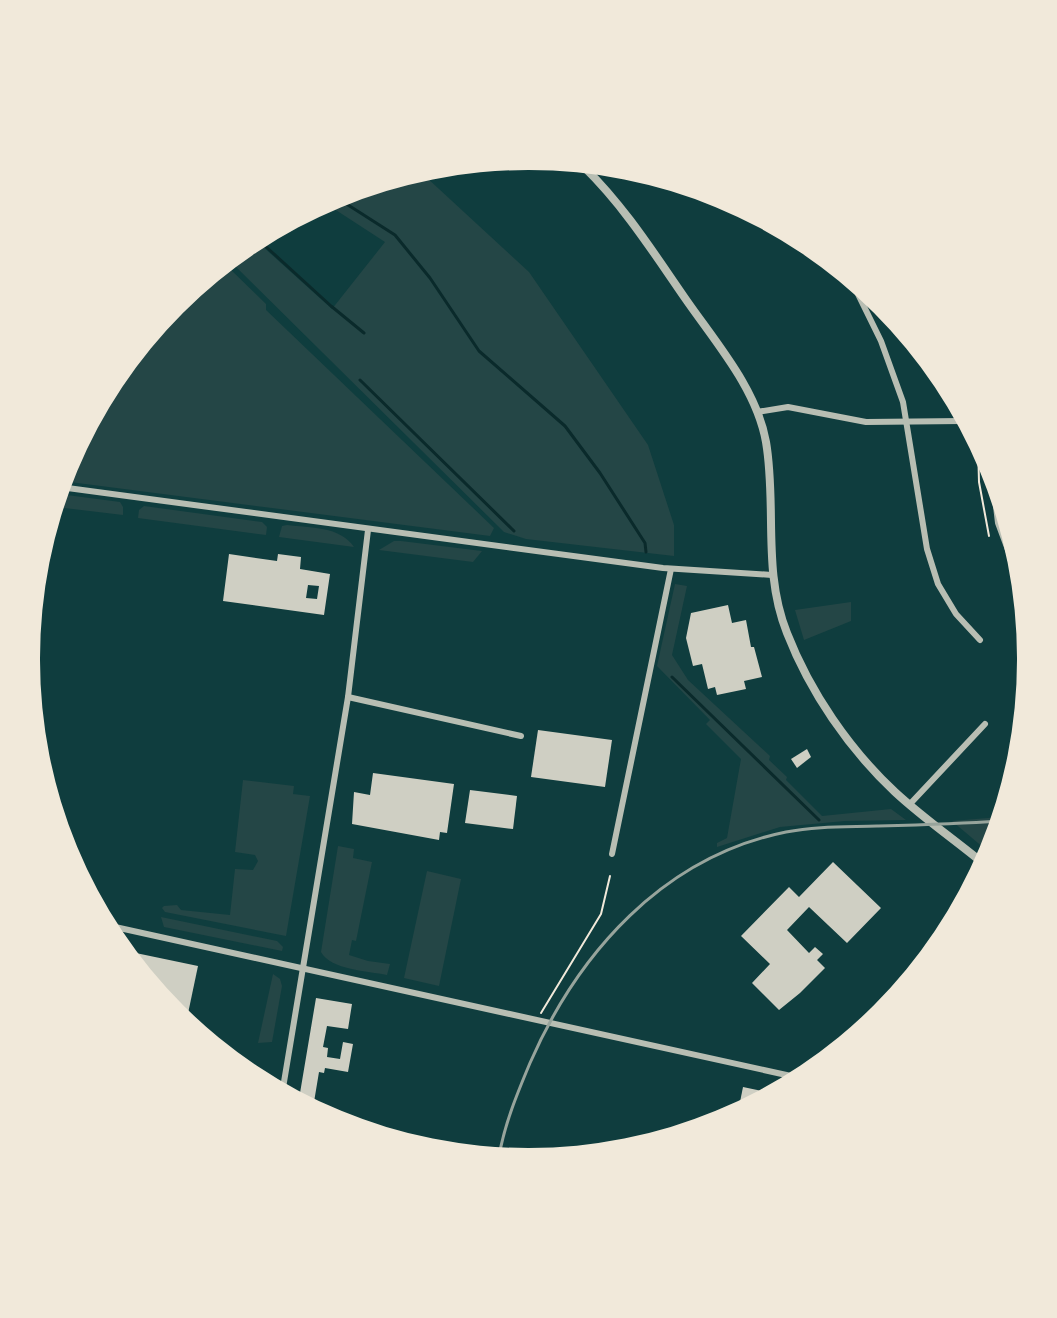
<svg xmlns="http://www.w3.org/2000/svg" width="1057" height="1318" viewBox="0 0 1057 1318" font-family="'DejaVu Sans',sans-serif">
<rect width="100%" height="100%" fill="#0f3d3e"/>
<g fill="#244646">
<path d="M 426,177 L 529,272 L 648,445 L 674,525 L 674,556 L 526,539 L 504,532 L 233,264 L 261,245 L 332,309 L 385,242 L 325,203 L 337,195 Z"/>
<path d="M 228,267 L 266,304 L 266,310 L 494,528 L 490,536 L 62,481 L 64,466 L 174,303 Z"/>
<path d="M 59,494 L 120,502 L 123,507 L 123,515 L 56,507 Z"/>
<path d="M 144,506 L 262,522 L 267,527 L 266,535 L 138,518 L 139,510 Z"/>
<path d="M 287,525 C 310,528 340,526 354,547 L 279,537 L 282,526 Z"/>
<path d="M 394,541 L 401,541 L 482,551 L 473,562 L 379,550 Z"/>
<path d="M 675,584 L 687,586 L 672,655 L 688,680 L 770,756 L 769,760 L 787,777 L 786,780 L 822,816 L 891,809 L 906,820 L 845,821 L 780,827 L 717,847 L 717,843 L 727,838 L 741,759 L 706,724 L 710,720 L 657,666 Z"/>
<path d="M 851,602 L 851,621 L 804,640 L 795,610 Z"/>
<path d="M 243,780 L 294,786 L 293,794 L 310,796 L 286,936 L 165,912 L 162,908 L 164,906 L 177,905 L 181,910 L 230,915 L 235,869 L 253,870 L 258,861 L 255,855 L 235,852 Z"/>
<path d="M 1000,817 L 991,854 L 952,821 Z"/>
<path d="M 338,846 L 354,849 L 353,858 L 372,862 L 356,941 L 352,940 L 349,955 L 368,961 L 390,964 L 387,975 C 368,971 331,970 321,952 Z"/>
<path d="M 427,871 L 461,879 L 439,986 L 404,978 Z"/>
<path d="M 161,917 L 277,941 L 283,947 L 282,951 L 164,927 Z"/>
<path d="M 273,974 L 280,979 L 282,986 L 272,1042 L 258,1043 Z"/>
</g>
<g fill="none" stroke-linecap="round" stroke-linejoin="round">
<g stroke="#0a2a2b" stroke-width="3">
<path d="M 334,196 L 395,235 L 430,278 L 479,351 L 565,426 L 600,473 L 645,543 L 646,552"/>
<path d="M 263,244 L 331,306 L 364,333"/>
<path d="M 360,380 L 514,531"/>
<path d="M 672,677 L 819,820"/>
</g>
</g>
<g fill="#cfcfc3" fill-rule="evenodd">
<path d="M 229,554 L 277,561 L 278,554 L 301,557 L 300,569 L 330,574 L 324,615 L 223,601 ZM 308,585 L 319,586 L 317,599 L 306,598 Z"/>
<path d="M 728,605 L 732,623 L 746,620 L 751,647 L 754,647 L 762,677 L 744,681 L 746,689 L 717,695 L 715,687 L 708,689 L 702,664 L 693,666 L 686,638 L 691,613 Z"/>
<path d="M 538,730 L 612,740 L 605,787 L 531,777 Z"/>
<path d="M 807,749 L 811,757 L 797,768 L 791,759 Z"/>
<path d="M 373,773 L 454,784 L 447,833 L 440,832 L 439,840 L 352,824 L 354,792 L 370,795 Z"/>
<path d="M 470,790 L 517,796 L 513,829 L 465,823 Z"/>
<path d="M 833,862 L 881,908 L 847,943 L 809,907 L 787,930 L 809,953 L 815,947 L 823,954 L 817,960 L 825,968 L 800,993 L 779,1010 L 752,983 L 770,964 L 741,936 L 789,887 L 799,897 Z"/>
<path d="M 131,952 L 198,966 L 186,1023 L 173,1014 Z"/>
<path d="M 316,998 L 352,1004 L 348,1029 L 327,1026 L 323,1047 L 328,1048 L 327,1057 L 340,1059 L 343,1042 L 353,1044 L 348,1072 L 325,1068 L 324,1073 L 319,1072 L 314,1102 L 299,1099 Z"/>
<path d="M 743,1087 L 762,1091 L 761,1096 L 738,1112 Z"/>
</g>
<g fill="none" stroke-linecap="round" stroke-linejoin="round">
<g stroke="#f1e9da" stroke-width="2">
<path d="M 978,445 L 979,482 L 989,536"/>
<path d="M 541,1013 L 601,914 L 610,876"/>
</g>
<g stroke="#b8beb3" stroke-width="6">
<path d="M 852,282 L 881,341 L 903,402 L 927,549 L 938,584 L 956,614 L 980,640"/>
<path d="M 757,412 L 788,407 L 866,422 L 962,421"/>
<path d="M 991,464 L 998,523 L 1011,558"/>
<path d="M 60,487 L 663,568 L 772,575"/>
<path d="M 348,697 L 521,736"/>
<path d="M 910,804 L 985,724"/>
<path d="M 612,854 L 671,569"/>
<path d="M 115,927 L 791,1076"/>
<path d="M 283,1088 L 348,697 L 368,530"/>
</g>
<path stroke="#b8beb3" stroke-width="8" d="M 584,167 C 625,207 655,255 687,301 C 717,344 757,390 766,442 C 777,506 762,571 787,633 C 810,692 849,749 895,792 C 923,818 955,840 984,864"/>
<path stroke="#97a49c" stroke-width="3" d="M 499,1156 C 505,1123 517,1094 530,1063 C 578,953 663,857 786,832 C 816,826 846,827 877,826 C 917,825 958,824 999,821"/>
</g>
<path d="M0 0H1057V1318H0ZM528 170H529A488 488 0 0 1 1017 658V660A488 488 0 0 1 529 1148H528A488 488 0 0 1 40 660V658A488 488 0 0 1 528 170Z" fill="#f1e9da" fill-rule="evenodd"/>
</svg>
